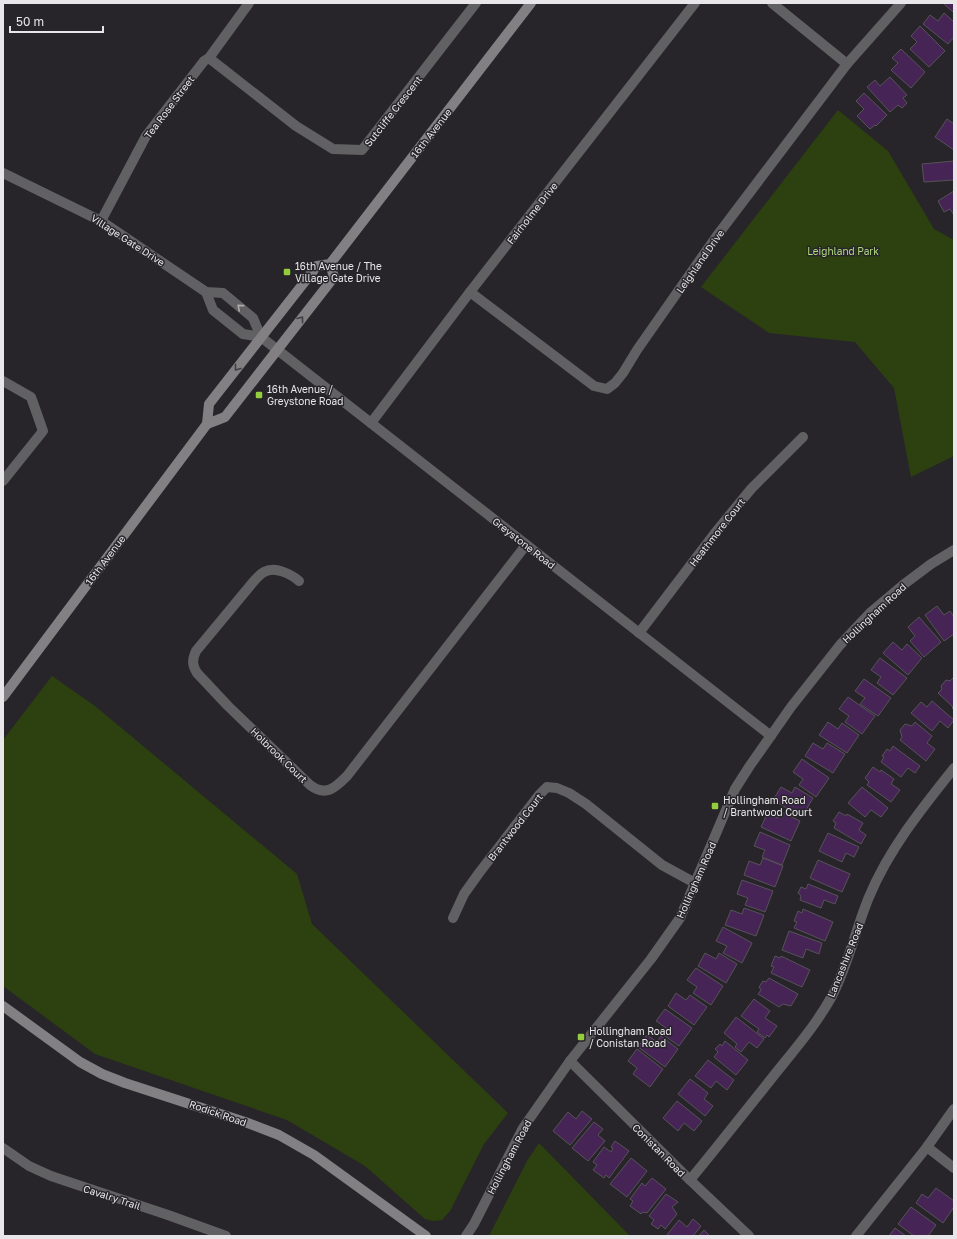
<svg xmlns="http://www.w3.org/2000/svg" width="957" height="1239" viewBox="0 0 957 1239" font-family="'Golos Text',sans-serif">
<rect width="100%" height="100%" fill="#272529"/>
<g fill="#2d4110">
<path d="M 838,110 L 888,151 L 934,229 L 954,240 L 954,456 L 911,477 L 894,388 L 855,342 L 769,333 L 701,287 Z"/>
<path d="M 52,676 L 95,706 L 297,874 L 312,924 L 508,1113 L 484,1144 L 450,1211 L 442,1220 L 433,1221 L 425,1219 L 365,1166 L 287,1120 L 95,1054 L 3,986 L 3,740 Z"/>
<path d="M 539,1143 L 630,1236 L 489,1236 L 527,1161 Z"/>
</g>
<g fill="#472456" stroke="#565358">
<path d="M 943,3 L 954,3 L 954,13 Z"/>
<path d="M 944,13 L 954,22 L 954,37 L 948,44 L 923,24 L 930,15 L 938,21 Z"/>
<path d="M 920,26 L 945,51 L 929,67 L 910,49 L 917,42 L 911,36 Z"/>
<path d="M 901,49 L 925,72 L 911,88 L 891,70 L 898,63 L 892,58 Z"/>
<path d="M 890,77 L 907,95 L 903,98 L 907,103 L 902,108 L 898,105 L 890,112 L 867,87 L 875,80 L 880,86 Z"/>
<path d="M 864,93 L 887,115 L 876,126 L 875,125 L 870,129 L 857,116 L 864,109 L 856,101 Z"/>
<path d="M 947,119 L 954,124 L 954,150 L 935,137 Z"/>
<path d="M 954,161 L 954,180 L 924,182 L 922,164 Z"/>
<path d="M 954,191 L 954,215 L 950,209 L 944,212 L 938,201 Z"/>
<path d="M 937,606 L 944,615 L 950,611 L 954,617 L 954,634 L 944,641 L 925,615 Z"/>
<path d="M 919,617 L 941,642 L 924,657 L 910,641 L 915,636 L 908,627 Z"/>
<path d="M 893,642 L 902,650 L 907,644 L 922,658 L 908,675 L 883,653 Z"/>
<path d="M 880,658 L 907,678 L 893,695 L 877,683 L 881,677 L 871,670 Z"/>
<path d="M 954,677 L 954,710 L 952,708 L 953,707 L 938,693 L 942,689 L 941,686 L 946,680 L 950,681 Z"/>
<path d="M 864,679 L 891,698 L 878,716 L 860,704 L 865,698 L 855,691 Z"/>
<path d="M 848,697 L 875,716 L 862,734 L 845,722 L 849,716 L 839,709 Z"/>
<path d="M 932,701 L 954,720 L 948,728 L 940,721 L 932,731 L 911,713 L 921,702 L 927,707 Z"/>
<path d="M 828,722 L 838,729 L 842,723 L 859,735 L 847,753 L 819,735 Z"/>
<path d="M 915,722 L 932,736 L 927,743 L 935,749 L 926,761 L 900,740 L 902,737 L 900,730 L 905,724 L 912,726 Z"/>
<path d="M 813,743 L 823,749 L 827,743 L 845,754 L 833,773 L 805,756 Z"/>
<path d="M 893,746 L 920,766 L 915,773 L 908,768 L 901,777 L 881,762 L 884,757 L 882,756 L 887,749 L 890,751 Z"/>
<path d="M 802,759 L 829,778 L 816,797 L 799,785 L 803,779 L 793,772 Z"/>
<path d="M 873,767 L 880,772 L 881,770 L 894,779 L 891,784 L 900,790 L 891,802 L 867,785 L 869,782 L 865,778 Z"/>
<path d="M 781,787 L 792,793 L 795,787 L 813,798 L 802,817 L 773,800 Z"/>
<path d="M 862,787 L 888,808 L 881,817 L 871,810 L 865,817 L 848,803 Z"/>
<path d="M 781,812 L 800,821 L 791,841 L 761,827 L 767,814 L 778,818 Z"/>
<path d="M 839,812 L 846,816 L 847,814 L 863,823 L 859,830 L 866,835 L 861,844 L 834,828 L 836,823 L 833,821 Z"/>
<path d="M 760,832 L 790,845 L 782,865 L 762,857 L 765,850 L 754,846 Z"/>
<path d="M 828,833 L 859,847 L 854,857 L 846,853 L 842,862 L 819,851 Z"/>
<path d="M 763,858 L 783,866 L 775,887 L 744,875 L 749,861 L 760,865 Z"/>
<path d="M 818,860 L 850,874 L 842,892 L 810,878 Z"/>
<path d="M 742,880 L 773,891 L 765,912 L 745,905 L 748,898 L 737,894 Z"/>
<path d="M 808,884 L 838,896 L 835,904 L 824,900 L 821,908 L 800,900 L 801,896 L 798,893 L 801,887 L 806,889 Z"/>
<path d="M 744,908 L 764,915 L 756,936 L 725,925 L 731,910 L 742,914 Z"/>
<path d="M 803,909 L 833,922 L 825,941 L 794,928 L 797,922 L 794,921 L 798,911 L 802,913 Z"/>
<path d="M 723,927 L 752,943 L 742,963 L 723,953 L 727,946 L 716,941 Z"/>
<path d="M 789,931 L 822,943 L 819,954 L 806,949 L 803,958 L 782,950 Z"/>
<path d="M 705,953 L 716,959 L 719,953 L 737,964 L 726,983 L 698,966 Z"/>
<path d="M 775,956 L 780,958 L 781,956 L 810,970 L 802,987 L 771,973 L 774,967 L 771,966 Z"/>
<path d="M 696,968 L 723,986 L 711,1005 L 693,993 L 697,987 L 687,980 Z"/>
<path d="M 769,978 L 798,994 L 791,1006 L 783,1004 L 779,1007 L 758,994 L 761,990 L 759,987 L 763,981 L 766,982 Z"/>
<path d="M 676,993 L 686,1000 L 690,995 L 707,1007 L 694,1025 L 668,1006 Z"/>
<path d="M 754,999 L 770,1011 L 765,1018 L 777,1026 L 769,1037 L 767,1035 L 765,1038 L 757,1032 L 759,1029 L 741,1016 Z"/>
<path d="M 665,1009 L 692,1028 L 679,1046 L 662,1034 L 666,1028 L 656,1021 Z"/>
<path d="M 736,1017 L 764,1039 L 757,1048 L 749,1042 L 741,1052 L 735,1047 L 737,1044 L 724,1033 Z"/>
<path d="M 647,1035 L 657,1042 L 661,1036 L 678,1049 L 665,1067 L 638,1047 Z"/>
<path d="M 725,1041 L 748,1060 L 736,1075 L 714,1057 L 718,1052 L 715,1049 L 720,1044 L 722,1046 Z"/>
<path d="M 637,1049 L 663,1069 L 650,1087 L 633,1074 L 637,1068 L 628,1061 Z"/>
<path d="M 708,1060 L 734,1080 L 727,1090 L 716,1081 L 711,1088 L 695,1076 Z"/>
<path d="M 690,1079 L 708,1093 L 704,1099 L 713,1106 L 705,1116 L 678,1094 Z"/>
<path d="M 677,1101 L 702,1121 L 694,1131 L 684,1123 L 678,1131 L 663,1118 Z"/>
<path d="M 582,1111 L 592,1119 L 570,1145 L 553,1131 L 568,1112 L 576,1119 Z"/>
<path d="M 594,1122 L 603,1129 L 598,1135 L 605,1141 L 588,1161 L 572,1148 Z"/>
<path d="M 615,1141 L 629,1151 L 609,1178 L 606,1175 L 604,1178 L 593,1170 L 597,1165 L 593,1162 L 604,1147 L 611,1152 L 613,1148 L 611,1147 Z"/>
<path d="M 631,1158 L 647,1171 L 627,1197 L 610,1184 Z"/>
<path d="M 652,1178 L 666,1189 L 647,1213 L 643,1212 L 641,1214 L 630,1206 L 633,1201 L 630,1199 L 642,1183 L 645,1186 Z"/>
<path d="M 936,1188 L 954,1201 L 954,1207 L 943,1223 L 916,1203 L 922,1194 L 928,1198 Z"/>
<path d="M 666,1194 L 678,1202 L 672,1207 L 677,1214 L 665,1229 L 661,1225 L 658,1229 L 651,1224 L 654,1220 L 649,1216 Z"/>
<path d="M 911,1207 L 936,1225 L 928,1236 L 914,1236 L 898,1224 Z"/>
<path d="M 693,1219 L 701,1226 L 693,1236 L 666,1236 L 679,1220 L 687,1227 Z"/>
<path d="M 895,1228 L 906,1236 L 889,1236 Z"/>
<path d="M 704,1230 L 710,1236 L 699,1236 Z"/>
</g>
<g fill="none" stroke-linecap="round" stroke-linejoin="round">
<g stroke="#616062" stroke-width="10">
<path d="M 772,3 L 847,64"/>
<path d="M 209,58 L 296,126 L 333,149 L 362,150 L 476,3"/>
<path d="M 101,221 L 146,136 L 204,61 L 209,58 L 249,3"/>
<path d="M 470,292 L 594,386 L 607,389 L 615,383 L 623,373 L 637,350 L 716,237 L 847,64 L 901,3"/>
<path d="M 3,381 L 31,397 L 43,431 L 3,481"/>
<path d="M 371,423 L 470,292 L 695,3"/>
<path d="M 299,581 C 291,574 275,566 264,572 C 260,574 257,578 254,581 L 196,651 C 192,660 192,665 197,673 L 228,706 L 310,785 C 326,797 335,788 347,776 L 526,545"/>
<path d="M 639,633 L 715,533 L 751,489 L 803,437"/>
<path d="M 453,918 L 464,894 L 479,873 L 539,795 L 547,787 L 557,788 L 569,793 L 586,804 L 662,865 L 695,883"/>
<path d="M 570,1061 L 690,1180 L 749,1236"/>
<path d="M 927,1147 L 954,1168"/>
<path d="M 3,1148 L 29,1166 L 51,1176 L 168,1215 L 226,1236"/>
<path d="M 690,1180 C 715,1150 739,1119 764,1088 C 787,1058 814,1029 832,996 C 848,966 856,928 869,897 C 889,849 922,808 954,768"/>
<path d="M 856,1236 L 927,1147 L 954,1109"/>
</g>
<g stroke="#616062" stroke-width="10">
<path d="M 3,173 L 101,221 L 206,292 L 223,293 L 253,318 L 261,337 L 771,736"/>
<path d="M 206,292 L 213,310 L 243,334 L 261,337"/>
<path d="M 466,1236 L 474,1224 L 523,1128 L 570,1061 L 651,959 L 680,918 L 735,789 L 749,767 L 791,707 L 840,645 L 871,612 L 903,585 L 931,564 L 954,550"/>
</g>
<g stroke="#828083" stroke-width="10">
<path d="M 207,424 L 225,417 L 334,277 L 330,264"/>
<path d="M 3,697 L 207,424 L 209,404 L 317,266 L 330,264 L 531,3"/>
<path d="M 3,1006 L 80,1062 L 102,1074 L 125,1083 L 245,1122 L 279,1135 L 314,1155 L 426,1236"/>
</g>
</g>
<defs><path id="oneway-chevron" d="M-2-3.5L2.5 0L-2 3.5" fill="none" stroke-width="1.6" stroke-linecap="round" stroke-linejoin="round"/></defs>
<use stroke="#abaaac" href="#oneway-chevron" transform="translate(240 307) rotate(-140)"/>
<g stroke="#424044">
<use href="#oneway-chevron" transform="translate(301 319) rotate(-52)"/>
<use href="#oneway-chevron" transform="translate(237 368) rotate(128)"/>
</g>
<g fill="#93cd3e" stroke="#272529" stroke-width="1.5">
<rect x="283" y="268" width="8" height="8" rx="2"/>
<rect x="255" y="391" width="8" height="8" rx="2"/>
<rect x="711" y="802" width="8" height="8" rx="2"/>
<rect x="577" y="1033" width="8" height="8" rx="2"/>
</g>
<g text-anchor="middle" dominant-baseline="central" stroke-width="3" stroke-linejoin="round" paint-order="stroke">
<g font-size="10" fill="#e8e6e9" stroke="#272529">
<text transform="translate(169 107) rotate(-53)">Tea Rose Street</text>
<text transform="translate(393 111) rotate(-52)">Sutcliffe Crescent</text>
<text transform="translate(431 133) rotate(-52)">16th Avenue</text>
<text transform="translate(532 213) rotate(-52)">Fairholme Drive</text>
<text transform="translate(128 240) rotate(33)">Village Gate Drive</text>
<text transform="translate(700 261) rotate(-55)">Leighland Drive</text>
<text transform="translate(717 532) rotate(-52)">Heathmore Court</text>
<text transform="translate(524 543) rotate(38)">Greystone Road</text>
<text transform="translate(105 560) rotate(-53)">16th Avenue</text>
<text transform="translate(874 613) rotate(-43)">Hollingham Road</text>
<text transform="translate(279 755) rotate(44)">Holbrook Court</text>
<text transform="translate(515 827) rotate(-52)">Brantwood Court</text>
<text transform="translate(696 880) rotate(-66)">Hollingham Road</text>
<text transform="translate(845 960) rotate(-68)">Lancashire Road</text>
<text transform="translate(218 1113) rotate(19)">Rodick Road</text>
<text transform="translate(659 1150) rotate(45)">Conistan Road</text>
<text transform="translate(509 1157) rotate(-62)">Hollingham Road</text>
<text transform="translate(112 1197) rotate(18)">Cavalry Trail</text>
</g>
<g font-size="10" fill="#b0d980" stroke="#272529">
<text x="843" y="251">Leighland Park</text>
</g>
<g font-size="10" fill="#e8e6e9" stroke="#272529" text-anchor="start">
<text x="295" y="266">16th Avenue / The<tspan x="295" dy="12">Village Gate Drive</tspan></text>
<text x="267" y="389">16th Avenue /<tspan x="267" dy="12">Greystone Road</tspan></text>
<text x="723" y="800">Hollingham Road<tspan x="723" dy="12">/ Brantwood Court</tspan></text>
<text x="589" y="1031">Hollingham Road<tspan x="589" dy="12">/ Conistan Road</tspan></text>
</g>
</g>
<rect width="957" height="1239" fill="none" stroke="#e8e6e9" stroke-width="8"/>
<path d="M10 26v6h93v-6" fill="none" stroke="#e8e6e9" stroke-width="2"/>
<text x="16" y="26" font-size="12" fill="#e8e6e9" stroke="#272529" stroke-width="3" paint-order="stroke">50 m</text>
</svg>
